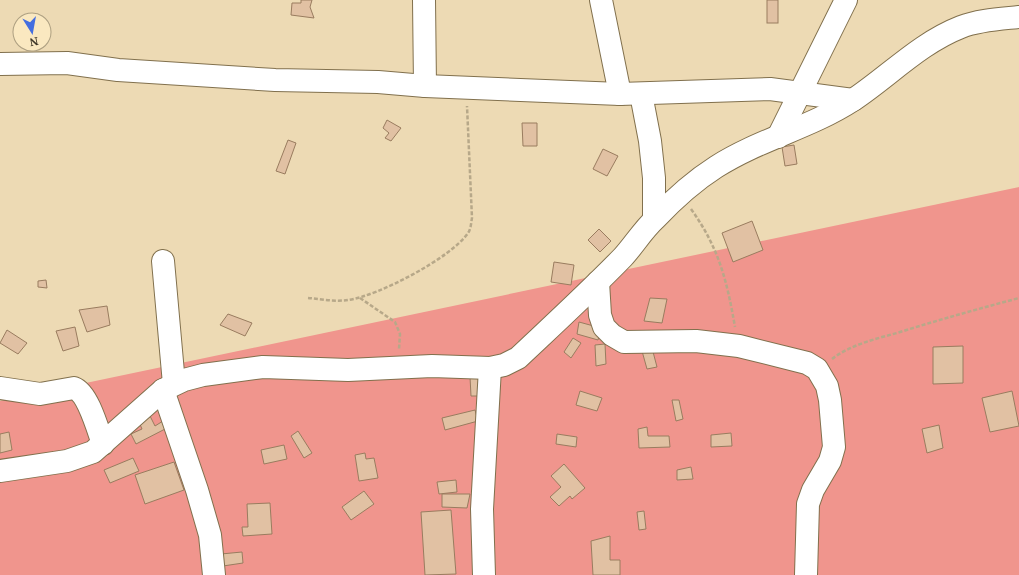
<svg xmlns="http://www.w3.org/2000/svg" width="1019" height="575" viewBox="0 0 1019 575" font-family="'Noto Serif',serif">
<rect width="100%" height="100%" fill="#eddab4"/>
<path fill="#f0958d" d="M 1019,187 L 1019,575 L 0,575 L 0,401 Z"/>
<g fill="#e1c1a3" stroke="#997c5f">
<path d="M 301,0 L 312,0 L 310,7 L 314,18 L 291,15 L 292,3 L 301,3 Z"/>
<rect x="767" y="0" width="11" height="23"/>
<path d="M 387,120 L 401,128 L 391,141 L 385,138 L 389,133 L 383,128 Z"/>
<path d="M 522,123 L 537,123 L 537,146 L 523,146 Z"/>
<path d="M 288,140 L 296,143 L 285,174 L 276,171 Z"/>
<path d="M 794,145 L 797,164 L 785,166 L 782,147 Z"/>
<path d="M 603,149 L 618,156 L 607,176 L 593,169 Z"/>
<path d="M 752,221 L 763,250 L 733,262 L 722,233 Z"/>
<path d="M 599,229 L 611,241 L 600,252 L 588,240 Z"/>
<path d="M 554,262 L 574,265 L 571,285 L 551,282 Z"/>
<path d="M 46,280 L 47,288 L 38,287 L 38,281 Z"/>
<path d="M 650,298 L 667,299 L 662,323 L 644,321 Z"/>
<path d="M 107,306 L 110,325 L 87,332 L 79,310 Z"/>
<path d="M 228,314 L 252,323 L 245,336 L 220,325 Z"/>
<path d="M 579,322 L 601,328 L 598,340 L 577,334 Z"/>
<path d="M 75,327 L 79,346 L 63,351 L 56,331 Z"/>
<path d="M 7,330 L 27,343 L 18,354 L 0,343 Z"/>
<path d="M 573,338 L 581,343 L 571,358 L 564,352 Z"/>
<path d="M 605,344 L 606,364 L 596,366 L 595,345 Z"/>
<path d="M 963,346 L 963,383 L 933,384 L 933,347 Z"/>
<path d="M 652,348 L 657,367 L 647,369 L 642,351 Z"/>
<path d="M 481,376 L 483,396 L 471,396 L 470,377 Z"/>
<path d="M 580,391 L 602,398 L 597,411 L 576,405 Z"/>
<path d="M 1012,391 L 1019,426 L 990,432 L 982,398 Z"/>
<path d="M 672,400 L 679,400 L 683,419 L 676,421 Z"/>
<path d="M 475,410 L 478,421 L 445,430 L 442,418 Z"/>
<path d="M 150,416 L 155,426 L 163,421 L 167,428 L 136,444 L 131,434 L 142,429 L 139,422 Z"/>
<path d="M 939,425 L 943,448 L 927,453 L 922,429 Z"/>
<path d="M 647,427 L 648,436 L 669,436 L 670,447 L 639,448 L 638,429 Z"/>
<path d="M 298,431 L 312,453 L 304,458 L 291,436 Z"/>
<path d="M 9,432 L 12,450 L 0,453 L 0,434 Z"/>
<path d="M 731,433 L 732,446 L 711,447 L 711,435 Z"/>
<path d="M 557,434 L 577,437 L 576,447 L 556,444 Z"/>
<path d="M 284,445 L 287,459 L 264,464 L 261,450 Z"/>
<path d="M 365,453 L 366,459 L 374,458 L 378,478 L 359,481 L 355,455 Z"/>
<path d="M 133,458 L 139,471 L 110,483 L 104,470 Z"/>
<path d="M 174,462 L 184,490 L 145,504 L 135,475 Z"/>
<path d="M 564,464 L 585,488 L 572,499 L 570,496 L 559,506 L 550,497 L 561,487 L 551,476 Z"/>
<path d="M 691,467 L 693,479 L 677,480 L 677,470 Z"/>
<path d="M 456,480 L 457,492 L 439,494 L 437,482 Z"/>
<path d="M 364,491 L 374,504 L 351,520 L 342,507 Z"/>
<path d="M 442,494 L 470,494 L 467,508 L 442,507 Z"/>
<path d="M 270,503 L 272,534 L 243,536 L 242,527 L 248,527 L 247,504 Z"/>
<path d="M 451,510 L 456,574 L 425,575 L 421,512 Z"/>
<path d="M 644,511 L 646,529 L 639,530 L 637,512 Z"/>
<path d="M 610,536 L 610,560 L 620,560 L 620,575 L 593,575 L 591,541 Z"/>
<path d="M 242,552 L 243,563 L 223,566 L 221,554 Z"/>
</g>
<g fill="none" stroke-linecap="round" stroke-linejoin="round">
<defs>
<g id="minor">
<path d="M 424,0 L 425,86"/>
<path d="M 601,0 L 620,94"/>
<path d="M 0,64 L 67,63 L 118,70 L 275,80 L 378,82 L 425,86 L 620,94 L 770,89 L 853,100"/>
<path d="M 641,94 L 650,141 L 654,178 L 654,219"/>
<path d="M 778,137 L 846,0"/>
<path d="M 163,261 L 174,384"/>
<path d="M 598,282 L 600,315 L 604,327 L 612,335 L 624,342 L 696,341 L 739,346 L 807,363 L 817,369 L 827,386 L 830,400 L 834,447 L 830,461 L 813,490 L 808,504 L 806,575"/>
<path d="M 0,388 L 40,394 L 74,388 C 88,393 98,430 103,444"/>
<path d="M 163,390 L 197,490 L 210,535 L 214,575"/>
<path d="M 0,471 L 67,461 L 93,452 L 163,390 L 184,380 L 203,375 L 263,367 L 348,370 L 432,366 L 490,368 L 504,365 L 518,358 C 553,325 589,292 623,257 C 634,245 643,230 655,219 C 673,200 694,181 716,167 C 760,139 810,128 853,100 C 889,76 920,43 961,27 C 979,20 1000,19 1019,17"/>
<path d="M 484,575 L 482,509 L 490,368"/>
</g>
</defs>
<use href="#minor" stroke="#81704d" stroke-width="24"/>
<g stroke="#b7a889" stroke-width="2.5" stroke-dasharray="4 2" stroke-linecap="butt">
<path d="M 691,209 C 719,248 727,281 735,327"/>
<path d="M 308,298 C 321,299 335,302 348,300 C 378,296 451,258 468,233 C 471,229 471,223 472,218 L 467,106"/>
<path d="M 360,298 L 395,322 L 400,334 L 399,349"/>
<path d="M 832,359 C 850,345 875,339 897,333 C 938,320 978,309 1019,298"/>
</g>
<use href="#minor" stroke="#fff" stroke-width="22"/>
</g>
<g transform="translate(32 32) rotate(169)"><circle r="19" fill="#fae8c0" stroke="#aea082"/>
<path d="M0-3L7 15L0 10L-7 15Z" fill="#446ee0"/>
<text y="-6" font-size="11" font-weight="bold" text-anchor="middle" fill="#3d3526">N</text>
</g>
</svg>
